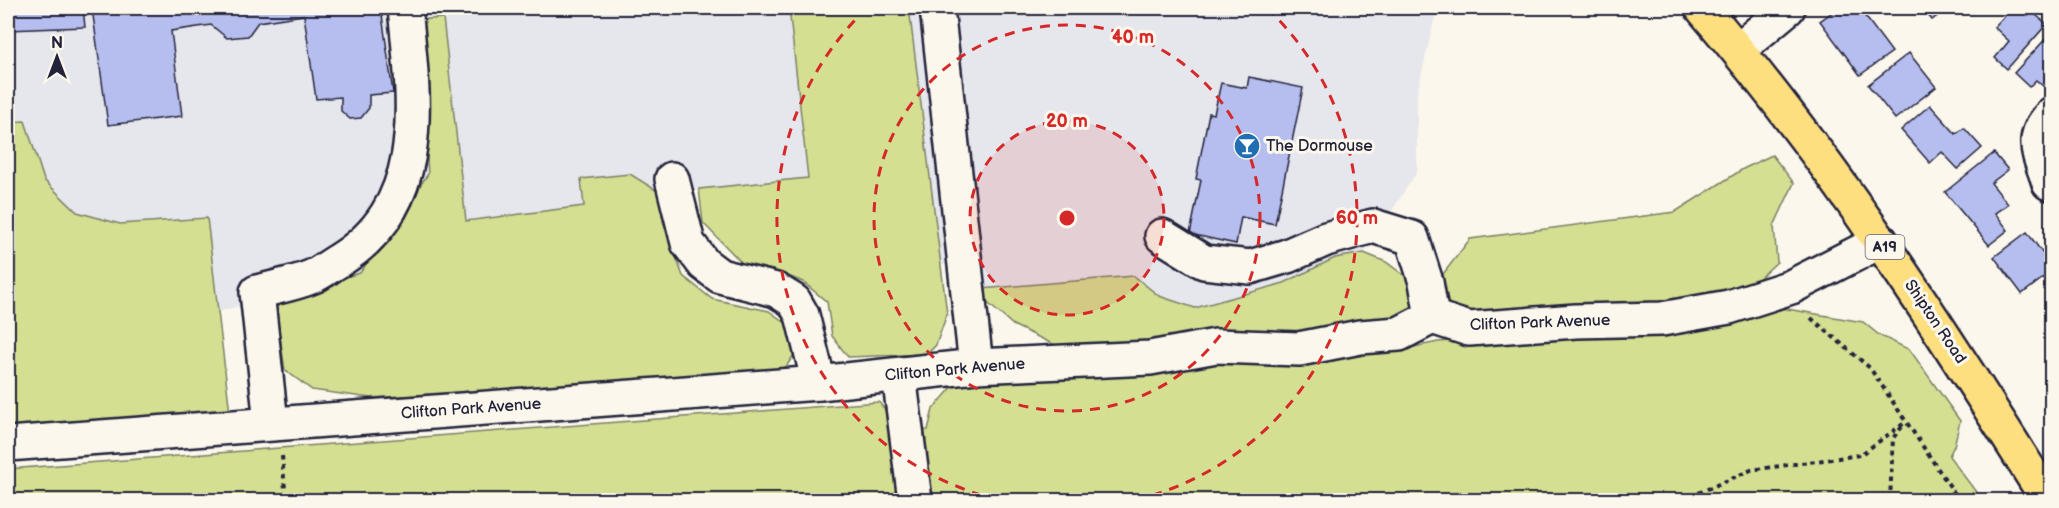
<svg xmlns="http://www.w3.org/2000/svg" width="2059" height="508" viewBox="0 0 2059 508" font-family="'Balsamiq Sans',sans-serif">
<rect width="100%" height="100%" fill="#fbf7ec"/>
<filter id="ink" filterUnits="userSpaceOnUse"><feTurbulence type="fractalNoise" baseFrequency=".0167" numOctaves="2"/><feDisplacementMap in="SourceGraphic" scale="12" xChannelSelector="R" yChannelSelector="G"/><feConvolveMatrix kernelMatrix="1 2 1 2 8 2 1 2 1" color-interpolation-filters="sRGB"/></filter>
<g filter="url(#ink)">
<path fill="#e6e6ed" d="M 8,8 L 1437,8 L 1417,93 L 1417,172 L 1364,253 L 1335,258 L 1284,283 L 1195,308 L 1159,296 L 1134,276 L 981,289 L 868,216 L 699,189 L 659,192 L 217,312 L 207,218 L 120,224 L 77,212 L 44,180 L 25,121 L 8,122 Z"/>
<g fill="#d4df92" stroke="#7b8066" stroke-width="1.5">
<path d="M 789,8 L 909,8 L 947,314 L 936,345 L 927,354 L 848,357 L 832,336 L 827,302 L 803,282 L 773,270 L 742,263 L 703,223 L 699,189 L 808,178 Z"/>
<path d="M 443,18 L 466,221 L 584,206 L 581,179 L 630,174 L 659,192 L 663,221 L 683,276 L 712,299 L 769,311 L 787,324 L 794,355 L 783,371 L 371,398 L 312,390 L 285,370 L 274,297 L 360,273 L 428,174 L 418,20 Z"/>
<path d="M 25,121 L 44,180 L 77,212 L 120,224 L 207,218 L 230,413 L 8,432 L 8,122 Z"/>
<path d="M 1772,155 L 1794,183 L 1774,226 L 1777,262 L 1754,283 L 1679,305 L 1452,315 L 1439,298 L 1437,282 L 1470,239 L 1675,212 L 1743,169 Z"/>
<path d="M 1364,253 L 1386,262 L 1413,282 L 1413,313 L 1315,336 L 1216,330 L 1139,345 L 1059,347 L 1013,325 L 982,298 L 981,289 L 1134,276 L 1159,296 L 1195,308 L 1284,283 L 1335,258 Z"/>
<path d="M 1781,308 L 1863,322 L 1879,335 L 1910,350 L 1960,421 L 1954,446 L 1949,456 L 1982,500 L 8,500 L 8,469 L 879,402 L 888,414 L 891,433 L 928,430 L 933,409 L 954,385 L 1067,376 L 1105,378 L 1195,363 L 1400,350 L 1438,342 L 1746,318 Z"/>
</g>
<g fill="#b6beef" stroke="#22223b" stroke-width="1.5">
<path d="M 8,8 L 83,8 L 85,27 L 8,30 Z"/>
<path d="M 92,8 L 381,8 L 393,93 L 369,95 L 369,108 L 361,118 L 350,119 L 341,111 L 341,97 L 316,99 L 304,15 L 258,22 L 248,36 L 227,38 L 211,25 L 171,31 L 182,116 L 108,125 Z"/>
<path d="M 1838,8 L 1859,8 L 1892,52 L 1860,75 L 1820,21 Z"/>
<path d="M 1922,8 L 1948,8 L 1932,20 Z"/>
<path d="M 2012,8 L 2027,8 L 2047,24 L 2007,69 L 1995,58 L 2009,41 L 1994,27 Z"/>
<path d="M 2052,32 L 2052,92 L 2051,93 L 2036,80 L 2029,87 L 2014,73 Z"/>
<path d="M 1909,53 L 1936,87 L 1895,119 L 1868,85 Z"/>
<path d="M 1249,77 L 1303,88 L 1275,224 L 1241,217 L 1236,244 L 1190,234 L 1201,180 L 1196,179 L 1209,113 L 1214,114 L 1221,83 L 1247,88 Z"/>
<path d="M 1930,105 L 1956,134 L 1964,128 L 1982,148 L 1958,169 L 1942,152 L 1930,163 L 1901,130 Z"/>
<path d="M 1994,153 L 2008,170 L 1991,183 L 2008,204 L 1995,213 L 2008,230 L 1989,245 L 1945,192 Z"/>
<path d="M 2027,232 L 2052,266 L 2052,271 L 2022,294 L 1994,257 Z"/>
</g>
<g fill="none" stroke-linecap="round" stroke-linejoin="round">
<defs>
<g id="minor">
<path d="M 937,8 L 976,366"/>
<path d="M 1738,50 L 1788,8"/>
<path d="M 672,179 L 688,243 L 704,264 L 720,276 L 776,290 L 794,301 L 802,315 L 819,383"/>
<path d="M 2049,183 C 2040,154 2028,139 2052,114"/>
<path d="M 1162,236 L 1204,262 L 1250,267 L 1287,256 L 1326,239 L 1373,226 L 1412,238 L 1426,282 L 1432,317"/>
<path d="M 899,375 L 915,500"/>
<path d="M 271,423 L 257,292 C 275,287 294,284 311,277 C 320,274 329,266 338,261 C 431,205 414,100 405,8"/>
<path d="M 8,444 L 819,383 L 976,366 L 1150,358 L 1216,346 L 1299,349 L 1360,337 L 1399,334 L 1432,317 L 1469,329 L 1576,321 L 1662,319 L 1729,307 L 1791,287 L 1881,241"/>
</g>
<path id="major" d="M 1702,8 C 1833,161 1942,330 2048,500"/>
</defs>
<use href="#minor" stroke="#22223b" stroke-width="38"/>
<use href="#major" stroke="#22223b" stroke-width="38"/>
<g stroke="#22223b" stroke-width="4" stroke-dasharray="4.5 4.5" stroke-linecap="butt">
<path d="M 1811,318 L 1870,368 L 1959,500"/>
<path d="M 282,456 L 286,500"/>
<path d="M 1682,500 L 1751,470 L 1860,455 L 1906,422"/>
<path d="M 1890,500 L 1893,438 L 1902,427"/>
</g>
<use href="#minor" stroke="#fbf7ec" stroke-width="33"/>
<use href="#major" stroke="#fedf80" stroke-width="33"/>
</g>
</g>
<circle cx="1067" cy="218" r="97" fill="#d62828" fill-opacity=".12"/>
<g fill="none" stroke="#d62828" stroke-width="3" stroke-dasharray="10 8">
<circle cx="1067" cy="218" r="97"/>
<circle cx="1067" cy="218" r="193"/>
<path d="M999 500A290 290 0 0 1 867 8M1267 8A290 290 0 0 1 1135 500"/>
</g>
<defs>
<symbol id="bar-disc" viewBox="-11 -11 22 22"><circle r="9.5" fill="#1f6fb2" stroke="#fbf7ec"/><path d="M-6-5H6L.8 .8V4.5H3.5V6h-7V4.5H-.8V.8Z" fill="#fff"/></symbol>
</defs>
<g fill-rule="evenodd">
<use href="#bar-disc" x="1232" y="131" width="30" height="30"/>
</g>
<g text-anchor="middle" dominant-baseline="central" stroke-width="6" stroke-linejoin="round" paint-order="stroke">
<rect fill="#fbf7ec" stroke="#636270" stroke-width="1.5" x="1865.5" y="235" width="39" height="24" rx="4.5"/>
<g font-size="15" font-weight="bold" fill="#22223b">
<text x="1885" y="247">A19</text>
</g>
<g font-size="16" fill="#22223b" stroke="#fbf7ec" text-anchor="start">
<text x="1266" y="146">The Dormouse</text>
</g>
<g font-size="16" fill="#22223b" stroke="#fbf7ec">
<text transform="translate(1935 322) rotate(56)">Shipton Road</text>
<text transform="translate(1540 323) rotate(-2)">Clifton Park Avenue</text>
<text transform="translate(955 370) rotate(-5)">Clifton Park Avenue</text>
<text transform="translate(471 409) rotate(-4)">Clifton Park Avenue</text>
</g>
</g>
<circle cx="1067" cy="218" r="9" fill="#d62828" stroke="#fbf7ec" stroke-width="3"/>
<g font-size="18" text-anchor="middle" font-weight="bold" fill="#d62828" stroke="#fbf7ec" stroke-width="6" stroke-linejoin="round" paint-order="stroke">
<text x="1133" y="43">40 m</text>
<text x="1067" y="127">20 m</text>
<text x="1357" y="224">60 m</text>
</g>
<rect width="2059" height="508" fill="none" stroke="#fbf7ec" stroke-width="30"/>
<rect x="15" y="15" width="2029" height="478" fill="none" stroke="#22223b" stroke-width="2" filter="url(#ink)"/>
<g transform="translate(57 57)" stroke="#fbf7ec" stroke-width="4.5" paint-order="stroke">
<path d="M0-4.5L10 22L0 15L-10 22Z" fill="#22223b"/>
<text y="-9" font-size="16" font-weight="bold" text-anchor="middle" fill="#22223b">N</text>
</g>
</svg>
